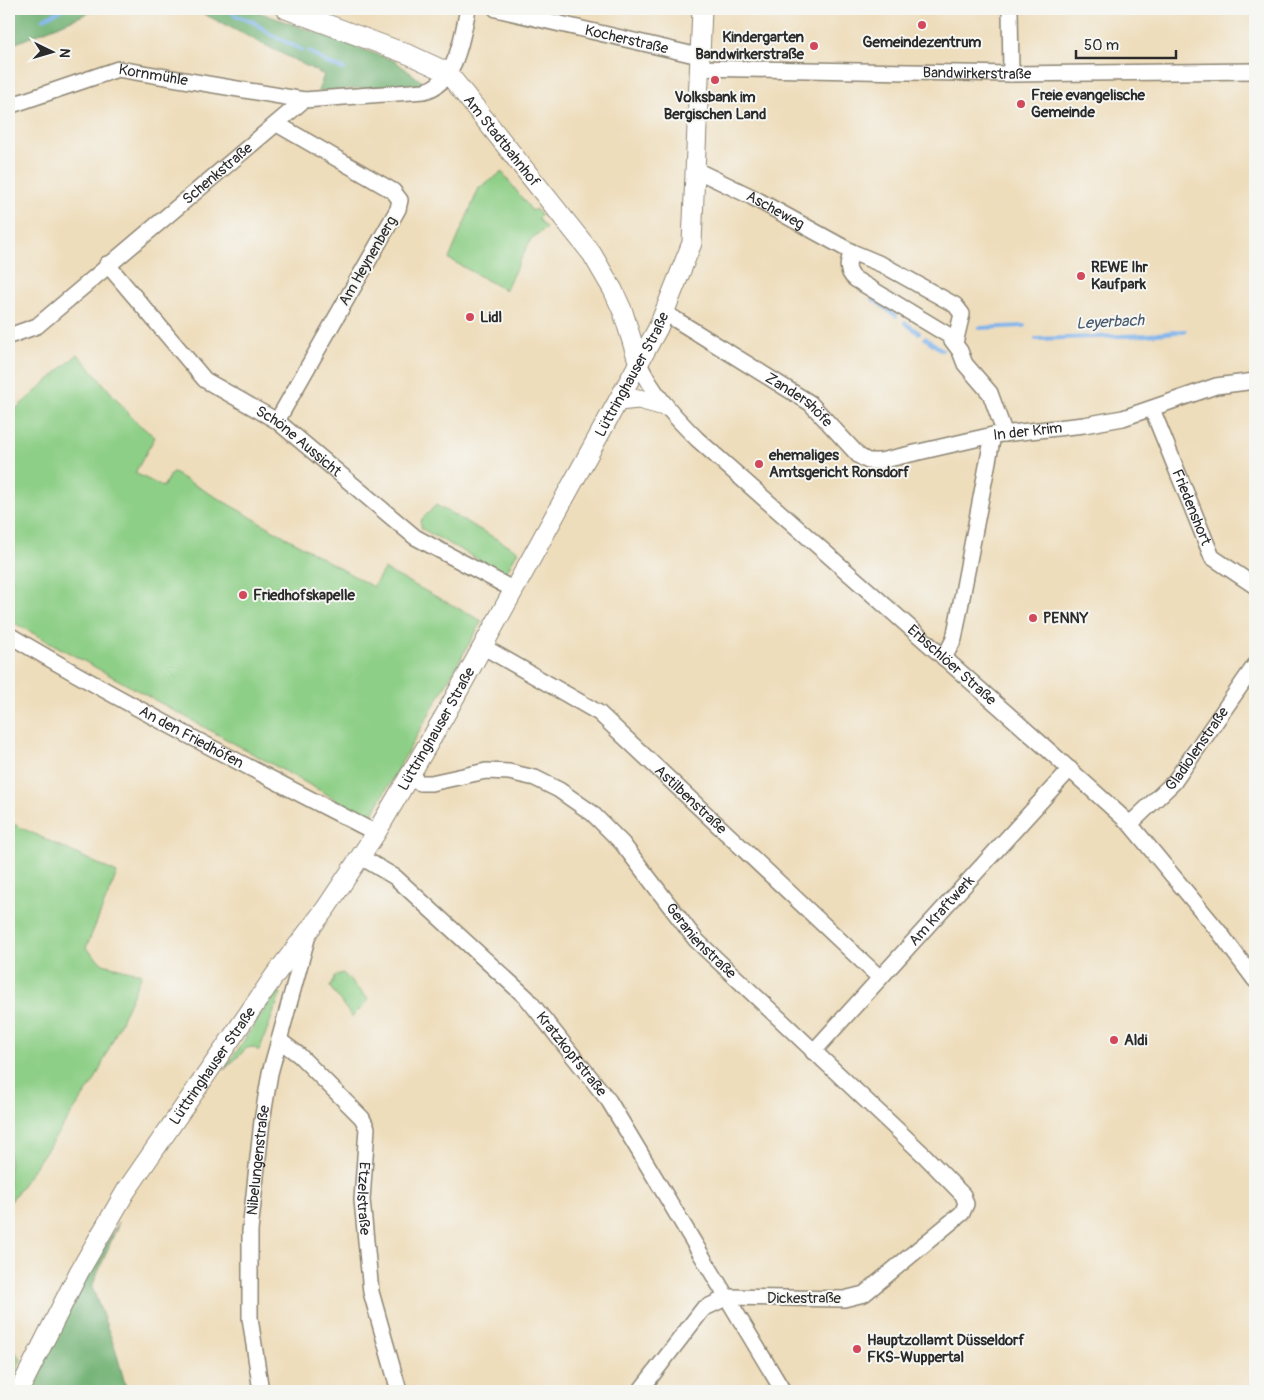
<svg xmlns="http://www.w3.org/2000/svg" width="1264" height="1400" viewBox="0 0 1264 1400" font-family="Pangolin,sans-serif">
<rect width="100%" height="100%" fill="#f6f6f2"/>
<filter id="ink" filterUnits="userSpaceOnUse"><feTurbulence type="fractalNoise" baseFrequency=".02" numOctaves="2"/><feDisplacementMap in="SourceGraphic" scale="10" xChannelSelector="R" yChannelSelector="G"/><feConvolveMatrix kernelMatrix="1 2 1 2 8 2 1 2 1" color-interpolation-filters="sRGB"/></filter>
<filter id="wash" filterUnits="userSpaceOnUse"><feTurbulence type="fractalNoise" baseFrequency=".0096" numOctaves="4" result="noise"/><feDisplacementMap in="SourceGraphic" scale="20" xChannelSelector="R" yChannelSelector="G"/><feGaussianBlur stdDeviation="1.12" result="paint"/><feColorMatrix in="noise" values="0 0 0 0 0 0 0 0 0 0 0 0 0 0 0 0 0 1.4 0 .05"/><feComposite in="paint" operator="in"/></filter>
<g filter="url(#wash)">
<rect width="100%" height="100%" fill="#edb"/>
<g fill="#8ecf87" stroke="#5c7d59">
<path d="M 502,172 L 532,211 L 536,209 L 541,216 L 538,219 L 546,228 L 531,239 L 505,290 L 449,259 L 479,188 Z"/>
<path d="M 78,354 L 136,422 L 155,437 L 135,473 L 163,487 L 172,472 L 373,587 L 384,569 L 482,621 L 370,818 L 9,620 L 9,415 Z"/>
<path d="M 436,505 L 518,551 L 505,574 L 422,529 L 420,521 Z"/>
<path d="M 9,822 L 117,873 L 86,948 L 103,964 L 142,974 L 95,1080 L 9,1204 Z"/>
<path d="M 343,973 L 369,1000 L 352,1017 L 330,987 L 335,976 Z"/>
<path d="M 277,991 L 281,993 L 259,1051 L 253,1047 L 247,1048 L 224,1070 Z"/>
<path d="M 9,1345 L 21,1359 L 9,1388 Z"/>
</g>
<g fill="#72b274" stroke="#4e6e50">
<path d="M 9,9 L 98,9 L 9,46 Z"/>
<path d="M 194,9 L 250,9 L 395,61 L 425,84 L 318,91 L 324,75 Z"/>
<path d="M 119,1222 L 92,1287 L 115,1348 L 127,1391 L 32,1391 C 55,1332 87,1276 119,1222 Z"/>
</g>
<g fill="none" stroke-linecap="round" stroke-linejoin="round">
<g stroke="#7db2eb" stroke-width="4">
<path d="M 229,9 L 236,16 L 252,21 L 270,34 L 302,50"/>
<path d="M 43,19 L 63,9"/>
<path d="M 309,51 L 329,64 L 344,69"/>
<path d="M 872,298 L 896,316"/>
<path d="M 905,323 L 919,333"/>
<path d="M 979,328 L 1024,326"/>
<path d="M 925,338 L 942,350"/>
<path d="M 1036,339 L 1148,335 L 1185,331"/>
</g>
</g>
</g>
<g filter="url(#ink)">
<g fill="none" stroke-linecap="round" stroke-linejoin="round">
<defs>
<g id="minor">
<path id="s1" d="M 496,9 L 699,56"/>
<path d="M 1010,9 L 1011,74"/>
<path id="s2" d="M 698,68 L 1011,74 L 1255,71"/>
<path id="s3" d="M 9,106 L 118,69 L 304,100 L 424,91 C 457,83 462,36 468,9"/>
<path d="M 277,124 L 393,191 L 400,200 L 398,209 L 277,421"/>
<path id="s4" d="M 696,170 L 752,197 L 852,252 L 883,265 L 955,305 L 962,314 L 955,343"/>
<path d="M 852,252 C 847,263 846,271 855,279 L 948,335 L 960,351 L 965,364 L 990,393 L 1005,434"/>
<path id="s5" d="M 107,264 L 205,380 L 277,421 L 415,537 L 514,590"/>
<path id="s6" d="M 665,313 L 810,403 L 859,456 L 868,461 L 880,461 L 993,435 L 1084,425 L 1123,418 L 1216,386 L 1255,381"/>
<path id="s7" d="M 9,336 L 37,326 L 304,100"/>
<path id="s8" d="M 638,361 C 652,393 673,415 697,439 L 1046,748 L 1130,824 L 1220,933 L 1255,980"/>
<path id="s9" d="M 1152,409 L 1212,557 L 1255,586"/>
<path id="s10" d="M 9,635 C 128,706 252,769 376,833"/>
<path id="s11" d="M 482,646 L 599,713 L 880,978"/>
<path d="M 944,658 L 954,639 L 993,435"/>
<path id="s12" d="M 408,779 L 421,783 L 431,783 L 486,771 L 509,772 L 535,778 L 559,790 L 592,813 L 622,843 L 696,940 L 925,1156 L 963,1195 L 966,1204 L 962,1213 L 864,1294 L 844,1299 L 728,1297 L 703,1309 L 640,1391"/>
<path id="s13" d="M 1130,824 L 1174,782 L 1255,665"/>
<path id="s14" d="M 361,857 L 395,877 L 527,998 L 609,1101 L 783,1391"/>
<path id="s15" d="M 279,1040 L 299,1055 L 362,1118 L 367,1128 L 362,1200 L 371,1292 L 399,1391"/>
<path id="s16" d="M 813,1052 L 1070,769"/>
<path id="s17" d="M 261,1391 L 250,1318 L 250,1231 L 262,1121 L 270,1073 L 308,935"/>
</g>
<g id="major">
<path id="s18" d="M 286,9 L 410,55 L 447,72 L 592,254 L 613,290 L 623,312 L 638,361"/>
<path d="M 618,401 L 639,399 L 664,406"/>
<path id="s19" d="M 19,1391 L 79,1272 L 126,1191 L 275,975 L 326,908 L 376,833 L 445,715 L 658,328 L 692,243 L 702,9"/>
</g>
</defs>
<use href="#minor" stroke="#8c8473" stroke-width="18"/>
<use href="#major" stroke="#8c8473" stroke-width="21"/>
<use href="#minor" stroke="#fff" stroke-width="15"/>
<use href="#major" stroke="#fff" stroke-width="19"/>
</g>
</g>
<g fill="#d1495b" stroke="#f6f6f2" stroke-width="2">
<circle cx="922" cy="25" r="5"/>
<circle cx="814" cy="46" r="5"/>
<circle cx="715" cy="80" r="5"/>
<circle cx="1021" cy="104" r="5"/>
<circle cx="1081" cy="276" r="5"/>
<circle cx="470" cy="317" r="5"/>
<circle cx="759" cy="464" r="5"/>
<circle cx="243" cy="595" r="5"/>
<circle cx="1033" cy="618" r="5"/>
<circle cx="1114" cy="1040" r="5"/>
<circle cx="857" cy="1349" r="5"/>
</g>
<g text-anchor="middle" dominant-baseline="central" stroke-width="4" stroke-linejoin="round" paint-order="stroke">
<g font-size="15" font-weight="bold" fill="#2b2b2b" stroke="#f6f6f2" text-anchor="start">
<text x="804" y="37" text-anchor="end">Kindergarten<tspan x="804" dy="17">Bandwirkerstraße</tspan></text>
<text x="922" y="42" text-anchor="middle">Gemeindezentrum</text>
<text x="1031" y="95">Freie evangelische<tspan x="1031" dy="17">Gemeinde</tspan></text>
<text x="715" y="97" text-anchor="middle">Volksbank im<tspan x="715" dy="17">Bergischen Land</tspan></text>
<text x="1091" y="267">REWE Ihr<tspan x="1091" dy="17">Kaufpark</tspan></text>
<text x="480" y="317">Lidl</text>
<text x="769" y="455">ehemaliges<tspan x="769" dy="17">Amtsgericht Ronsdorf</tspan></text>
<text x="253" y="595">Friedhofskapelle</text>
<text x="1043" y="618">PENNY</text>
<text x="1124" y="1040">Aldi</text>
<text x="867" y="1340">Hauptzollamt Düsseldorf<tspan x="867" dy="17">FKS-Wuppertal</tspan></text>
</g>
<g font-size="15" fill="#2b2b2b" stroke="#f6f6f2">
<text stroke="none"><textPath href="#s1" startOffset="134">Kocherstraße</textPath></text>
<text stroke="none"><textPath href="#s2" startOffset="279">Bandwirkerstraße</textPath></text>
<text stroke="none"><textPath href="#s3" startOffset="151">Kornmühle</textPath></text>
<text stroke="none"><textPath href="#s18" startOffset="261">Am Stadtbahnhof</textPath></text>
<text stroke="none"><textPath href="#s7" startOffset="266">Schenkstraße</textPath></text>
<text stroke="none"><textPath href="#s4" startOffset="89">Ascheweg</textPath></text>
<text transform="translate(368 261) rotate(-60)">Am Heynenberg</text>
<text stroke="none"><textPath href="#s19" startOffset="1189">Lüttringhauser Straße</textPath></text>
<text stroke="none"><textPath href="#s6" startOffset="160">Zandershöfe</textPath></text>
<text stroke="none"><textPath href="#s6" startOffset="416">In der Krim</textPath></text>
<text stroke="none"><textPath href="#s5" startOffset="264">Schöne Aussicht</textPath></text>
<text stroke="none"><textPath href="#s9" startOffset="106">Friedenshort</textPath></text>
<text stroke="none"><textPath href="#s8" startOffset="439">Erbschlöer Straße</textPath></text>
<text stroke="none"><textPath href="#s19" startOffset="784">Lüttringhauser Straße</textPath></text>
<text stroke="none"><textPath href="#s10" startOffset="209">An den Friedhöfen</textPath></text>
<text stroke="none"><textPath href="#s13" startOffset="101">Gladiolenstraße</textPath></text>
<text stroke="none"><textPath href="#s11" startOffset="261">Astilbenstraße</textPath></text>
<text stroke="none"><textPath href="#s16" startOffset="191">Am Kraftwerk</textPath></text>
<text stroke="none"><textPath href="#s12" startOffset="365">Geranienstraße</textPath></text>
<text stroke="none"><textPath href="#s14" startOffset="290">Kratzkopfstraße</textPath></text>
<text stroke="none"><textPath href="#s19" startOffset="379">Lüttringhauser Straße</textPath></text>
<text stroke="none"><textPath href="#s17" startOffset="232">Nibelungenstraße</textPath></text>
<text stroke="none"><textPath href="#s15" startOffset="196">Etzelstraße</textPath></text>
<text x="804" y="1298">Dickestraße</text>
</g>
<g font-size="16" font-style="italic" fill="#485a6e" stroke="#f6f6f2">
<text transform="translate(1110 322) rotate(-3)">Leyerbach</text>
</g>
</g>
<rect width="1264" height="1400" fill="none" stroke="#f6f6f2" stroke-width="30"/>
<g transform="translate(52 52) rotate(95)" stroke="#f6f6f2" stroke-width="4" paint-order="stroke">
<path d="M0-4L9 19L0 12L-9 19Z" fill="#2b2b2b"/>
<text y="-8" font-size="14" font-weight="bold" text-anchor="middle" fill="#2b2b2b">N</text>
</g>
<path d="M1076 50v8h100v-8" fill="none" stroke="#2b2b2b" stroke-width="2.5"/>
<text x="1084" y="50" font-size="15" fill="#2b2b2b" stroke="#f6f6f2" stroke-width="4" paint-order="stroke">50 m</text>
</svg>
